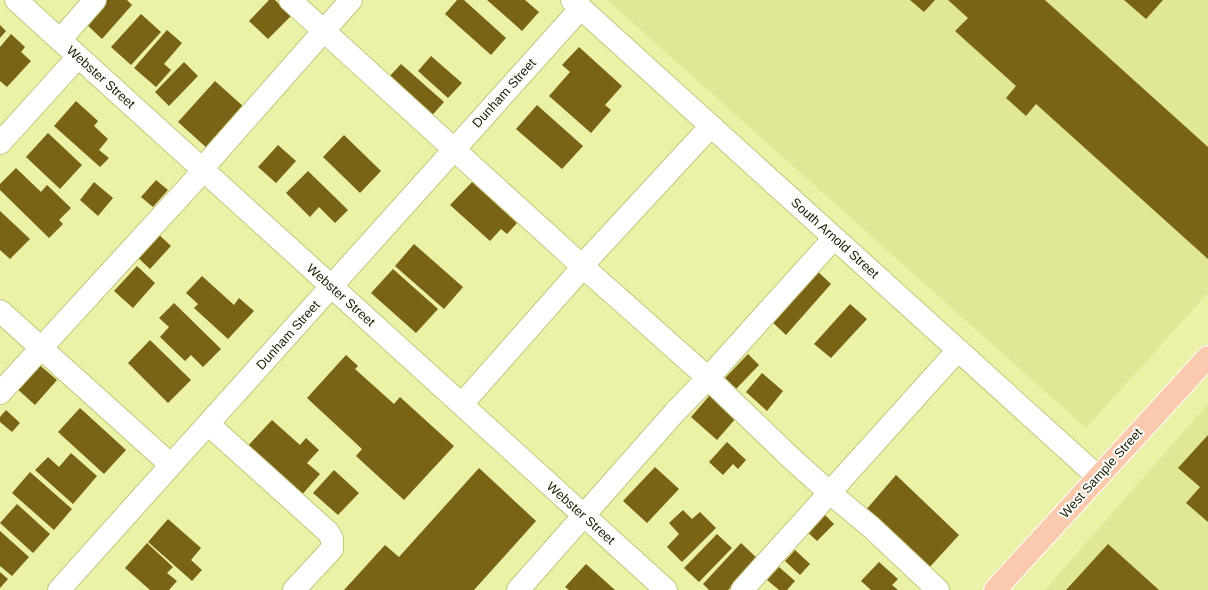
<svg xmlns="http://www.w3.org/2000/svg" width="1208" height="590" viewBox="0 0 1208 590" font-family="Arial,sans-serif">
<rect width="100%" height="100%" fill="#ebf1a7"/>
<g fill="#e1e895">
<path d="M 607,0 L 1208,0 L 1208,293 L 1086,428 Z"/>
<path d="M 1208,404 L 1208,590 L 1045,590 L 1052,582 Z"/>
</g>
<g fill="#796316">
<path d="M 103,0 L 127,0 L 132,5 L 102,39 L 84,22 Z"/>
<path d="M 269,0 L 275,0 L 291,16 L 268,39 L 249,21 Z"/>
<path d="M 457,0 L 464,0 L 506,38 L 491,55 L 445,14 Z"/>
<path d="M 487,0 L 525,0 L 539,12 L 522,31 Z"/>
<path d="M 910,0 L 935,0 L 924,12 Z"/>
<path d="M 948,0 L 1045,0 L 1208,147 L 1208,259 L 1036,104 L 1026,116 L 1006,98 L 1016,86 L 955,31 L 968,18 Z"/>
<path d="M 1124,0 L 1163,0 L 1146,19 Z"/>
<path d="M 141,14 L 161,32 L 131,65 L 111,47 Z"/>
<path d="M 0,25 L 6,31 L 0,38 Z"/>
<path d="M 167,30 L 182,43 L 164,64 L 171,70 L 156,87 L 134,68 Z"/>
<path d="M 11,34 L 25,47 L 21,52 L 31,61 L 7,87 L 0,81 L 0,47 Z"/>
<path d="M 579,47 L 622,86 L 605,105 L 611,110 L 591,133 L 549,96 L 570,72 L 562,65 Z"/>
<path d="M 431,56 L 462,83 L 448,98 L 418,71 Z"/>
<path d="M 184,62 L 198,76 L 169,106 L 155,92 Z"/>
<path d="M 401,64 L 444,102 L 427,121 L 388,78 Z"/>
<path d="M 215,81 L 245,108 L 208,149 L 178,122 Z"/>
<path d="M 76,101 L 98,121 L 94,126 L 108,139 L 99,150 L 109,158 L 100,167 L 54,126 Z"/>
<path d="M 537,105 L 583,146 L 562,169 L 516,129 Z"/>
<path d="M 48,133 L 82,165 L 60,189 L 26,157 Z"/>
<path d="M 344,135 L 381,171 L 360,193 L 323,157 Z"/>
<path d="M 278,145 L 296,161 L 276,183 L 258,167 Z"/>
<path d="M 16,168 L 41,192 L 47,185 L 71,208 L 59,220 L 63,224 L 49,238 L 0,190 L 0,184 Z"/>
<path d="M 308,171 L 348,210 L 335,223 L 319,207 L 310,217 L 286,193 Z"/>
<path d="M 156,180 L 168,190 L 153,207 L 141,197 Z"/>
<path d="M 94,182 L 113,198 L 98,216 L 80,200 Z"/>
<path d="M 472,182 L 517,223 L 507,234 L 501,229 L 490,241 L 450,205 Z"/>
<path d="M 0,211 L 30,239 L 10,259 L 0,250 Z"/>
<path d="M 153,229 L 171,246 L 150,269 L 132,252 Z"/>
<path d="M 414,244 L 463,287 L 444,309 L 395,266 Z"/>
<path d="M 137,266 L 155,283 L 133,308 L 114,291 Z"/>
<path d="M 814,268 L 831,284 L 786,335 L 769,319 Z"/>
<path d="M 393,269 L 438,309 L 416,333 L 371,293 Z"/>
<path d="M 202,276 L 234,305 L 239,298 L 254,311 L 228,339 L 194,308 L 198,304 L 186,293 Z"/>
<path d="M 174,303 L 221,349 L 203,367 L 191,355 L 185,361 L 160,337 L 169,327 L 159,318 Z"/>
<path d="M 850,304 L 867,319 L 831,358 L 814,344 Z"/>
<path d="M 150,340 L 191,380 L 168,403 L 128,363 Z"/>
<path d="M 748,354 L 759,365 L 736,389 L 725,378 Z"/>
<path d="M 346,355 L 358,366 L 355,369 L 394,404 L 400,397 L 454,446 L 404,500 L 356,456 L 362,449 L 307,398 Z"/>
<path d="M 36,362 L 57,380 L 35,405 L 14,386 Z"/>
<path d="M 762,373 L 783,391 L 767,411 L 746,392 Z"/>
<path d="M 710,395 L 736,418 L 717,440 L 691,417 Z"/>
<path d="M 80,408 L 126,450 L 104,474 L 58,432 Z"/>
<path d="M 6,410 L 20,423 L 12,432 L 0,422 L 0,417 Z"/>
<path d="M 272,420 L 300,445 L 306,438 L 319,450 L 307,463 L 320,474 L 300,497 L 245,449 Z"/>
<path d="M 1208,435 L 1208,522 L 1186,503 L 1200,487 L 1178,468 Z"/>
<path d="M 727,442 L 746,460 L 738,469 L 733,464 L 723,475 L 709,462 Z"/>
<path d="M 71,453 L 97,476 L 73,504 L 35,470 L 48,457 L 59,467 Z"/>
<path d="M 655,467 L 679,489 L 647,523 L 623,501 Z"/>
<path d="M 479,468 L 536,521 L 474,590 L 344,590 L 385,545 L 399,557 Z"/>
<path d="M 334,470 L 359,493 L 338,515 L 313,493 Z"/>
<path d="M 30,472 L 72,509 L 54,530 L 12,493 Z"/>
<path d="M 896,475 L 959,535 L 927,570 L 865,511 Z"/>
<path d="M 17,504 L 50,534 L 33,553 L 0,523 Z"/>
<path d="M 683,510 L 692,519 L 700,512 L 716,528 L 682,562 L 667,547 L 679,534 L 669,523 Z"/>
<path d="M 821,511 L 834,524 L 817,541 L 804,529 Z"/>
<path d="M 168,519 L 201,548 L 191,560 L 202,570 L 192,581 L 148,542 Z"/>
<path d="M 0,531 L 29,557 L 12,576 L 0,566 Z"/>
<path d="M 717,534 L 732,548 L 699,582 L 684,568 Z"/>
<path d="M 147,543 L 173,567 L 167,573 L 177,581 L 169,590 L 150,590 L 125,568 Z"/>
<path d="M 741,543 L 758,559 L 728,590 L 709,590 L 703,584 Z"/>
<path d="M 1108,544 L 1159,590 L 1066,590 Z"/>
<path d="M 795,550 L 810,564 L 800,575 L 785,561 Z"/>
<path d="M 879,562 L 898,579 L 892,585 L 898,590 L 871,590 L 861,581 Z"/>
<path d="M 586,564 L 615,590 L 569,590 L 565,587 Z"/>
<path d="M 779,567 L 795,581 L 787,590 L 779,590 L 767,580 Z"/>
<path d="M 0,572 L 8,579 L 0,588 Z"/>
</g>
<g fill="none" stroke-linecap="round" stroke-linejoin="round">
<defs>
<g id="minor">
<path d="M 16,0 L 666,590"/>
<path d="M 290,0 L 570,255 L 708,378 L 791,458 L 830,493 L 871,527 L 938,590"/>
<path d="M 572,0 L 1098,477"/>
<path d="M 60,40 L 95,0"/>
<path d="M 0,143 L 78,57"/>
<path d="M 0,311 L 171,465"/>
<path d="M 0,393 L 194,181 L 210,160 L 351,0"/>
<path d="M 462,404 L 583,267 L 590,257 L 711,126"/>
<path d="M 208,424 L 328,532 L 332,539 L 332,549 L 294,590"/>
<path d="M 59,590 L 581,8"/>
<path d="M 518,590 L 675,412 L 708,378 L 834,238"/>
<path d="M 742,590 L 958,350"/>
</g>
<path id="major" d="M 995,590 L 1208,357"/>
</defs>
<use href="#minor" stroke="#c1c77e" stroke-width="24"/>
<use href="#major" stroke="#fff" stroke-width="24"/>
<use href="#minor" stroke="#fff" stroke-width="22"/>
<use href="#major" stroke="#fbcaac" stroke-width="22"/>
</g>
<g text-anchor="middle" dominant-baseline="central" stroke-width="4" stroke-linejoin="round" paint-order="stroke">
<g font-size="13" fill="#1b1d01" stroke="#fff">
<text transform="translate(101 77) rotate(42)">Webster Street</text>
<text transform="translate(504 93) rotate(-48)">Dunham Street</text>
<text transform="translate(835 238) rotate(42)">South Arnold Street</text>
<text transform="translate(341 295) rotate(42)">Webster Street</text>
<text transform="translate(288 335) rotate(-48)">Dunham Street</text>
<text transform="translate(1101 473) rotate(-48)">West Sample Street</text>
<text transform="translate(581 513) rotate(42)">Webster Street</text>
</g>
</g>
</svg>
